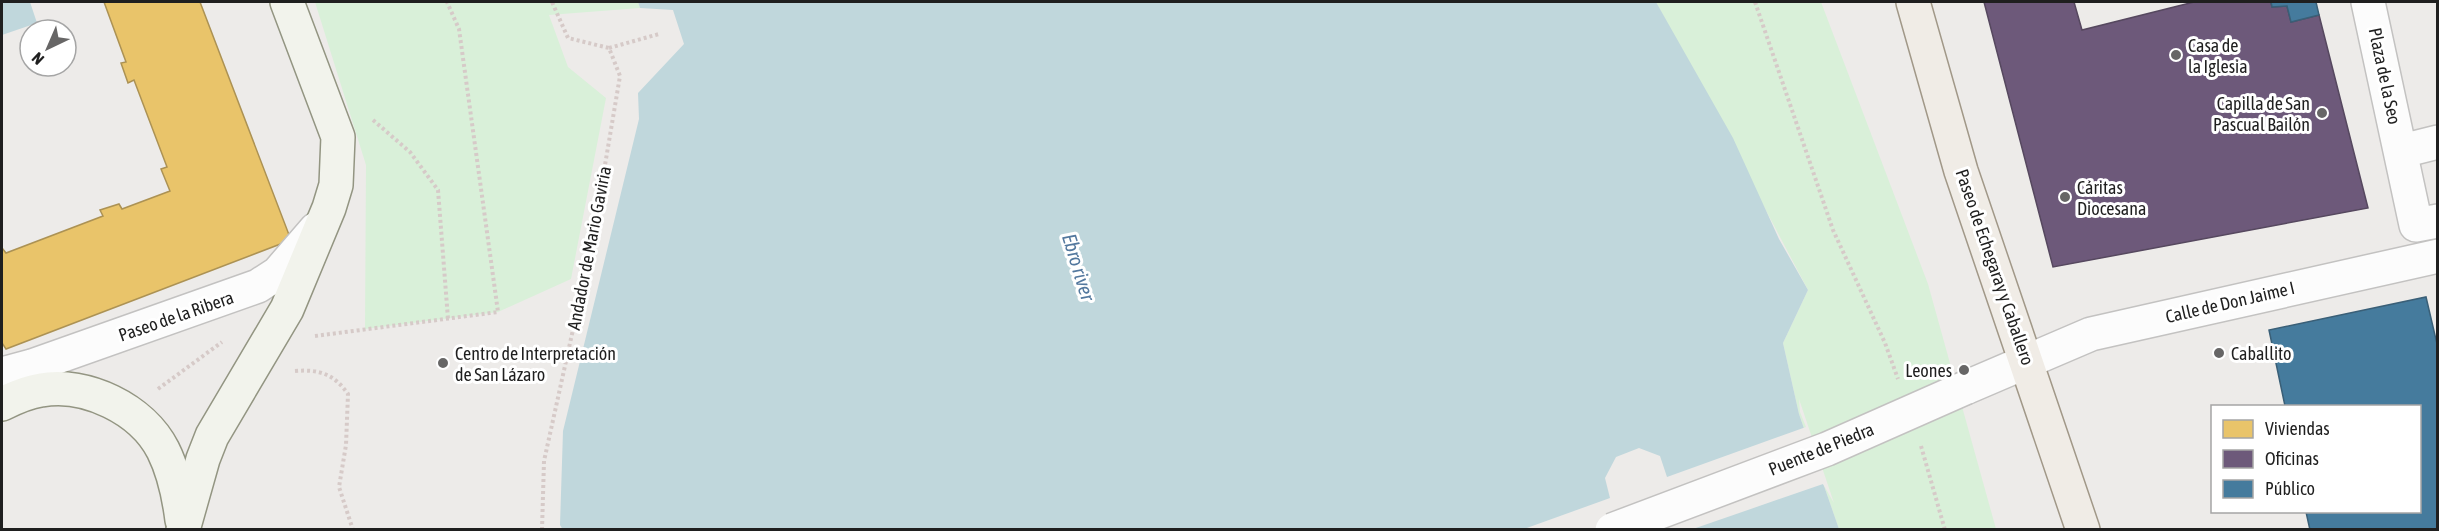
<svg xmlns="http://www.w3.org/2000/svg" width="2439" height="531" viewBox="0 0 2439 531" font-family="'Asap Condensed',sans-serif">
<rect width="100%" height="100%" fill="#edebe9"/>
<g fill="#d9f0d9">
<path d="M 315,2 L 638,2 L 640,8 L 549,15 L 568,67 L 606,98 L 571,279 L 498,312 L 365,329 L 366,165 Z"/>
<path d="M 1656,2 L 1821,2 L 1928,284 L 1996,529 L 1839,529 L 1799,414 L 1783,343 L 1808,290 Z"/>
</g>
<g fill="#c0d7dc">
<path d="M 2,2 L 30,2 L 37,23 L 2,35 Z"/>
<path d="M 638,2 L 1656,2 L 1733,138 L 1779,239 L 1808,290 L 1783,343 L 1799,414 L 1839,529 L 563,530 L 560,525 L 563,431 L 639,119 L 638,93 L 684,44 L 673,10 L 640,8 Z"/>
</g>
<path fill="#edebe9" d="M 1799,399 L 1834,503 L 1823,484 L 1690,530 L 1524,529 L 1610,498 L 1605,478 L 1616,457 L 1639,448 L 1660,456 L 1667,477 L 1806,427 L 1800,412 Z"/>
<path fill="#e9c46a" stroke="#ac9254" stroke-width="1.5" d="M 104,2 L 200,2 L 291,240 L 6,349 L 2,343 L 2,248 L 6,253 L 103,216 L 100,210 L 119,204 L 122,209 L 170,191 L 161,169 L 167,167 L 134,80 L 128,83 L 121,63 L 126,62 Z"/>
<path fill="#6d597a" stroke="#56485f" stroke-width="1.5" d="M 1984,2 L 2074,2 L 2082,30 L 2194,2 L 2271,2 L 2272,7 L 2287,6 L 2291,22 L 2319,15 L 2368,208 L 2053,267 Z"/>
<g fill="#457b9d" stroke="#3a5f77" stroke-width="1.5">
<path d="M 2271,2 L 2316,2 L 2319,15 L 2291,22 L 2287,6 L 2272,7 Z"/>
<path d="M 2426,297 L 2438,348 L 2438,530 L 2310,530 L 2306,512 L 2420,512 L 2420,406 L 2285,406 L 2269,330 Z"/>
</g>
<g fill="none" stroke-linecap="round" stroke-linejoin="round">
<defs>
<g id="street">
<path d="M 2368,2 L 2416,225 L 2438,221"/>
<path d="M 2402,151 L 2438,142"/>
<path d="M 2,374 L 32,366 L 258,286 L 278,273 L 316,229"/>
<path d="M 1965,388 L 2091,334 L 2438,256"/>
</g>
<g id="secondary">
<path d="M 2,404 C 14,398 27,392 41,390 C 86,382 142,409 163,450 C 174,472 179,496 182,520"/>
<path d="M 183,530 L 203,459 L 212,436 L 287,309 L 329,208 L 336,185 L 338,137 L 287,2"/>
</g>
<path id="primary" d="M 1913,2 L 1961,171 L 2083,530"/>
</defs>
<use href="#street" stroke="#c3c2c1" stroke-width="36"/>
<use href="#secondary" stroke="#939582" stroke-width="36"/>
<use href="#primary" stroke="#a19888" stroke-width="36"/>
<g stroke="#d6cac8" stroke-width="4" stroke-dasharray="3 3" stroke-linecap="butt">
<path d="M 1755,2 L 1833,230 L 1885,343 L 1898,379"/>
<path d="M 609,48 L 659,34"/>
<path d="M 373,120 L 410,152 L 438,190 L 448,319"/>
<path d="M 315,336 L 498,312 L 459,29 L 447,2"/>
<path d="M 295,371 C 319,369 334,374 348,394 L 346,445 L 339,487 L 353,530"/>
<path d="M 158,389 L 222,342"/>
<path d="M 1921,446 L 1945,530"/>
<path d="M 542,530 L 544,461 L 591,248 L 620,76 L 609,48 L 568,38 L 552,2"/>
</g>
<use href="#street" stroke="#fcfcfc" stroke-width="33"/>
<use href="#secondary" stroke="#f2f3ec" stroke-width="33"/>
<use href="#primary" stroke="#f0ece6" stroke-width="33"/>
<defs>
<path id="street-bridge" d="M 1612,530 L 1827,449 L 1965,388"/>
</defs>
<use href="#street-bridge" stroke="#c3c2c1" stroke-width="36" stroke-linecap="butt"/>
<use href="#street-bridge" stroke="#fcfcfc" stroke-width="33"/>
</g>
<g fill="#676666" stroke="#fff" stroke-width="2">
<circle cx="2176" cy="55" r="6"/>
<circle cx="2322" cy="113" r="6"/>
<circle cx="2065" cy="197" r="6"/>
<circle cx="2219" cy="353" r="6"/>
<circle cx="443" cy="363" r="6"/>
<circle cx="1964" cy="370" r="6"/>
</g>
<g text-anchor="middle" dominant-baseline="central" stroke-width="6" stroke-linejoin="round" paint-order="stroke">
<g font-size="18" fill="#1f1f1f" stroke="#fff" text-anchor="start">
<text x="2188" y="45">Casa de<tspan x="2188" dy="21">la Iglesia</tspan></text>
<text x="2310" y="103" text-anchor="end">Capilla de San<tspan x="2310" dy="21">Pascual Bailón</tspan></text>
<text x="2077" y="187">Cáritas<tspan x="2077" dy="21">Diocesana</tspan></text>
<text x="455" y="353">Centro de Interpretación<tspan x="455" dy="21">de San Lázaro</tspan></text>
<text x="2231" y="353">Caballito</text>
<text x="1952" y="370" text-anchor="end">Leones</text>
</g>
<g font-size="18" fill="#1f1f1f" stroke="#fff">
<text transform="translate(2385 76) rotate(78)">Plaza de la Seo</text>
<text transform="translate(589 248) rotate(-79)">Andador de Mario Gaviria</text>
<text transform="translate(1995 267) rotate(71)">Paseo de Echegaray y Caballero</text>
<text transform="translate(2230 302) rotate(-13)">Calle de Don Jaime I</text>
<text transform="translate(176 316) rotate(-19)">Paseo de la Ribera</text>
<text transform="translate(1821 449) rotate(-22)">Puente de Piedra</text>
</g>
<g font-size="20" font-style="italic" fill="#53789e" stroke="#fff">
<text transform="translate(1079 267) rotate(73)">Ebro river</text>
</g>
</g>
<rect width="2439" height="531" fill="none" stroke="#1f1f1f" stroke-width="6"/>
<rect x="2211" y="405" width="210" height="108" fill="#ffffff" stroke="#a5a5a5" stroke-width="1.5"/>
<rect x="2223" y="420" width="30" height="18" fill="#e9c46a" stroke="#a5a5a5" stroke-width="1.5"/>
<text x="2265" y="435" font-size="18" fill="#1f1f1f">Viviendas</text>
<rect x="2223" y="450" width="30" height="18" fill="#6d597a" stroke="#a5a5a5" stroke-width="1.5"/>
<text x="2265" y="465" font-size="18" fill="#1f1f1f">Oficinas</text>
<rect x="2223" y="480" width="30" height="18" fill="#457b9d" stroke="#a5a5a5" stroke-width="1.5"/>
<text x="2265" y="495" font-size="18" fill="#1f1f1f">Público</text>
<g transform="translate(48 48) rotate(224)"><circle r="28" fill="#ffffff" stroke="#a5a5a5" stroke-width="1.5"/>
<path d="M0-4.5L10 22L0 15L-10 22Z" fill="#676666"/>
<text y="-9" font-size="16" font-weight="bold" text-anchor="middle" fill="#1f1f1f">N</text>
</g>
</svg>
